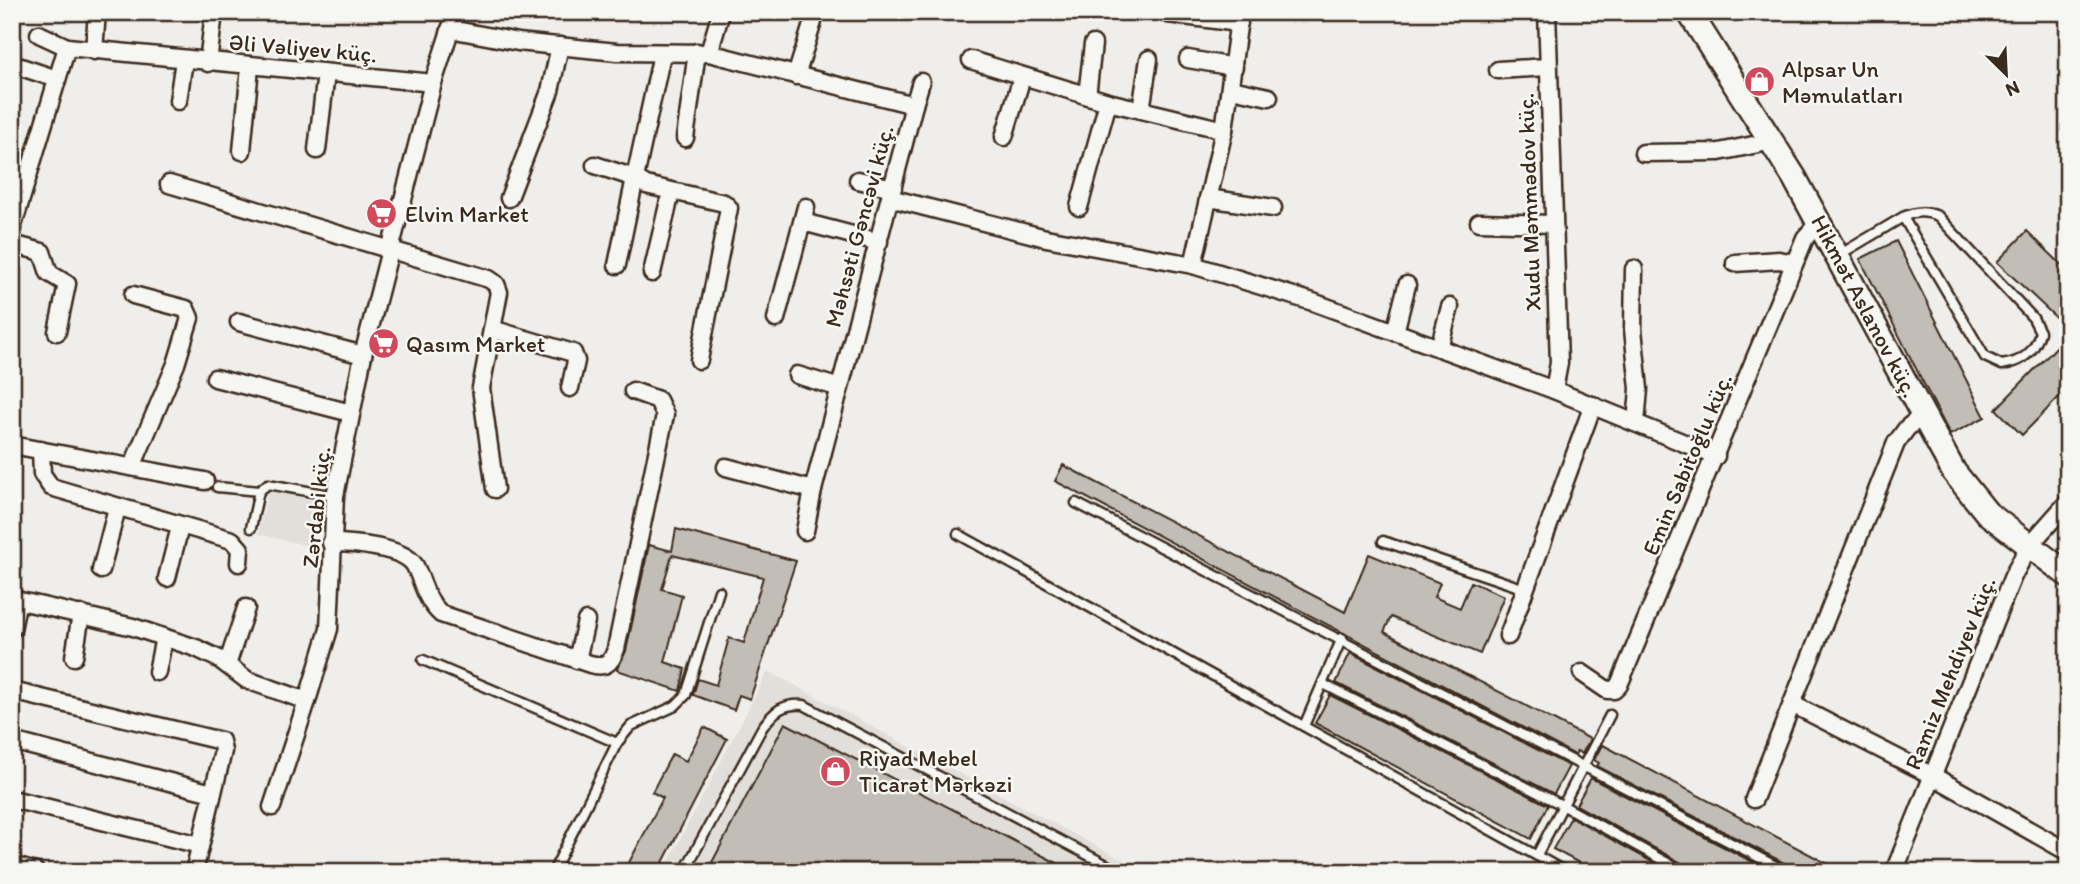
<svg xmlns="http://www.w3.org/2000/svg" width="2080" height="884" viewBox="0 0 2080 884" font-family="Itim,sans-serif">
<rect width="100%" height="100%" fill="#efeeea"/>
<filter id="ink" filterUnits="userSpaceOnUse"><feTurbulence type="fractalNoise" baseFrequency=".0143" numOctaves="2"/><feDisplacementMap in="SourceGraphic" scale="14" xChannelSelector="R" yChannelSelector="G"/><feConvolveMatrix kernelMatrix="1 2 1 2 8 2 1 2 1" color-interpolation-filters="sRGB"/></filter>
<g filter="url(#ink)">
<g fill="#e2dfdb">
<path d="M 269,489 L 323,502 L 313,547 L 258,534 Z"/>
<path d="M 768,671 L 1145,872 L 663,872 Z"/>
</g>
<g fill="#c2bdb7" stroke="#3b2a1e" stroke-width="2">
<path d="M 2027,231 L 2068,271 L 2068,329 L 1997,262 Z"/>
<path d="M 1896,241 L 1985,417 L 1950,435 L 1860,259 Z"/>
<path d="M 2068,335 L 2068,388 L 2022,435 L 1996,409 Z"/>
<path d="M 1063,465 L 1345,612 L 1369,554 L 1440,583 L 1434,597 L 1460,608 L 1471,582 L 1504,596 L 1480,654 L 1391,617 L 1384,632 L 1590,739 L 1582,754 L 1577,751 L 1575,755 L 1055,481 Z"/>
<path d="M 676,529 L 796,561 L 750,699 L 739,695 L 734,710 L 693,695 L 698,679 L 716,685 L 729,638 L 744,643 L 763,577 L 672,555 L 662,589 L 682,595 L 665,662 L 685,669 L 680,691 L 617,670 L 626,651 L 649,545 L 672,551 Z"/>
<path d="M 1350,653 L 1569,766 L 1554,794 L 1336,683 Z"/>
<path d="M 1330,695 L 1548,805 L 1531,839 L 1315,723 Z"/>
<path d="M 785,723 L 1057,863 L 1052,872 L 707,872 Z"/>
<path d="M 704,727 L 727,739 L 658,872 L 624,872 L 663,798 L 652,792 L 672,754 L 686,761 Z"/>
<path d="M 1602,745 L 1605,746 L 1843,872 L 1793,872 L 1790,866 L 1597,766 L 1599,763 L 1594,760 Z"/>
<path d="M 1591,778 L 1772,872 L 1690,872 L 1687,866 L 1576,805 Z"/>
<path d="M 1571,817 L 1670,872 L 1596,872 L 1553,849 Z"/>
</g>
<g fill="none" stroke-linecap="round" stroke-linejoin="round">
<defs>
<g id="lane">
<path d="M 1839,255 L 1903,217 C 1916,211 1925,211 1938,216 L 2033,318 L 2040,332 C 2035,352 2023,362 2002,365 L 1985,357 L 1903,217"/>
<path d="M 217,487 L 259,491 L 268,484 L 335,496"/>
<path d="M 1076,503 L 1787,872"/>
<path d="M 251,528 L 259,491"/>
<path d="M 958,534 L 1566,872"/>
<path d="M 1383,541 L 1525,589"/>
<path d="M 423,660 L 617,743"/>
<path d="M 1323,684 L 1562,805 L 1684,872"/>
<path d="M 1304,726 L 1342,638"/>
<path d="M 1537,855 L 1610,715"/>
<path d="M 553,872 L 617,743 L 631,726 L 675,706 L 686,695 L 719,591"/>
<path d="M 684,872 L 762,728 C 774,711 783,703 804,705 L 1120,872"/>
</g>
<g id="street">
<path d="M 1547,12 L 1559,363 L 1554,390"/>
<path d="M 1168,14 L 1239,23"/>
<path d="M 450,29 L 518,42 L 617,52 L 709,53 L 914,105 L 813,490 L 805,531"/>
<path d="M 39,34 L 67,47"/>
<path d="M 94,51 L 97,12"/>
<path d="M 709,53 L 719,19"/>
<path d="M 662,54 L 635,178 L 646,185 L 724,203 L 729,208 L 699,360"/>
<path d="M 1188,59 L 1234,67"/>
<path d="M 971,60 L 1108,102 L 1224,130"/>
<path d="M 208,63 L 214,12"/>
<path d="M 12,64 L 57,79"/>
<path d="M 1498,70 L 1547,67"/>
<path d="M 796,76 L 816,12"/>
<path d="M 1231,89 L 1269,97"/>
<path d="M 1087,96 L 1093,44"/>
<path d="M 178,101 L 184,60"/>
<path d="M 914,105 L 921,82"/>
<path d="M 1141,110 L 1149,59"/>
<path d="M 1004,137 L 1022,77"/>
<path d="M 685,138 L 697,52"/>
<path d="M 317,150 L 326,73"/>
<path d="M 242,151 L 250,67"/>
<path d="M 1643,153 L 1719,152 L 1773,141"/>
<path d="M 595,165 L 635,178 L 617,265"/>
<path d="M 858,180 L 893,188"/>
<path d="M 169,184 L 489,279 L 496,284 L 499,292 L 481,388 L 495,489"/>
<path d="M 509,198 L 550,91 L 560,46"/>
<path d="M 890,198 L 1046,238 L 1193,265 L 1313,302 L 1554,390 L 1716,456"/>
<path d="M 1208,198 L 1273,208"/>
<path d="M 1079,207 L 1108,102"/>
<path d="M 803,222 L 879,242"/>
<path d="M 1479,222 L 1553,224"/>
<path d="M 12,229 L 67,47 L 433,83"/>
<path d="M 12,244 L 42,252 L 49,273 L 67,284 L 57,332"/>
<path d="M 1735,263 L 1779,260 L 1794,263"/>
<path d="M 1193,265 L 1224,130 L 1240,12"/>
<path d="M 1634,269 L 1633,329 L 1639,389 L 1636,423"/>
<path d="M 652,273 L 671,192"/>
<path d="M 776,319 L 806,207"/>
<path d="M 239,322 L 363,355"/>
<path d="M 492,329 L 573,353 L 576,361 L 570,388"/>
<path d="M 1395,332 L 1407,285"/>
<path d="M 1439,348 L 1450,307"/>
<path d="M 797,375 L 840,388"/>
<path d="M 215,378 L 351,413"/>
<path d="M 12,445 L 205,481"/>
<path d="M 41,450 L 42,474 L 51,487 L 232,540 L 240,549 L 239,563"/>
<path d="M 132,467 L 176,364 L 190,318 L 186,309 L 133,295"/>
<path d="M 726,467 L 813,490"/>
<path d="M 331,543 C 351,543 405,547 415,566 C 423,582 426,601 441,614 L 590,664 C 605,668 611,664 616,649 L 665,415 L 658,400 L 633,391"/>
<path d="M 101,570 L 117,508"/>
<path d="M 167,578 L 180,527"/>
<path d="M 12,599 L 133,627 L 196,648 L 219,659 L 247,680 L 307,701 L 329,629 L 335,496 L 363,355 L 433,83 L 456,12"/>
<path d="M 12,629 L 18,600"/>
<path d="M 1508,636 L 1593,405"/>
<path d="M 74,657 L 81,614"/>
<path d="M 577,660 L 586,621"/>
<path d="M 227,665 L 246,608"/>
<path d="M 157,672 L 164,637"/>
<path d="M 1582,673 L 1607,690 L 1614,690 L 1619,685 L 1805,238 L 1819,222"/>
<path d="M 12,691 L 221,741 L 223,751 L 194,872"/>
<path d="M 1792,704 L 1933,776 L 2068,852"/>
<path d="M 12,741 L 212,793"/>
<path d="M 12,799 L 200,845"/>
<path d="M 1754,799 L 1896,443 L 1907,428 L 1923,415"/>
<path d="M 272,807 L 307,701"/>
<path d="M 12,865 L 36,872"/>
<path d="M 1894,872 L 2013,576 L 2029,546 L 2068,502"/>
</g>
<path id="secondary" d="M 1689,12 L 1794,177 L 1954,472 L 1987,513 L 2068,575"/>
</defs>
<use href="#lane" stroke="#3b2a1e" stroke-width="13"/>
<use href="#street" stroke="#3b2a1e" stroke-width="21"/>
<use href="#secondary" stroke="#3b2a1e" stroke-width="28"/>
<use href="#lane" stroke="#f6f6f2" stroke-width="8"/>
<use href="#street" stroke="#f6f6f2" stroke-width="16"/>
<use href="#secondary" stroke="#f6f6f2" stroke-width="23"/>
</g>
</g>
<defs>
<symbol id="shop-disc" viewBox="-11 -11 22 22"><circle r="9.5" fill="#d1495b" stroke="#f6f6f2"/><path d="M-5-2.5h2.3a2.7 3.5 0 0 1 5.4 0H5L5.5 6h-11ZM-1.5-2.5h3a1.5 2.3 0 0 0-3 0Z" fill="#fff"/></symbol>
<symbol id="supermarket-disc" viewBox="-11 -11 22 22"><circle r="9.5" fill="#d1495b" stroke="#f6f6f2"/><path d="M-6-5.5h2.5l.6 2H6L4.5 2H-2.5L-4.4-4H-6ZM-1.5 3.2a1.3 1.3 0 1 0 .1 0ZM3 3.2a1.3 1.3 0 1 0 .1 0Z" fill="#fff"/></symbol>
</defs>
<g fill-rule="evenodd">
<use href="#shop-disc" x="1742" y="64" width="35" height="35"/>
<use href="#supermarket-disc" x="364" y="196" width="35" height="35"/>
<use href="#supermarket-disc" x="366" y="326" width="35" height="35"/>
<use href="#shop-disc" x="818" y="754" width="35" height="35"/>
</g>
<g text-anchor="middle" dominant-baseline="central" stroke-width="5" stroke-linejoin="round" paint-order="stroke">
<g font-size="23" fill="#3b2a1e" stroke="#f6f6f2">
<text transform="translate(303 48) rotate(5)">Əli Vəliyev küç.</text>
<text transform="translate(1529 202) rotate(-92)">Xudu Məmmədov küç.</text>
<text transform="translate(859 226) rotate(-75)">Məhsəti Gəncəvi küç.</text>
<text transform="translate(1865 306) rotate(62)">Hikmət Aslanov küç.</text>
<text transform="translate(1687 464) rotate(-67)">Emin Sabitoğlu küç.</text>
<text transform="translate(316 507) rotate(-84)">Zərdabi küç.</text>
<text transform="translate(1950 673) rotate(-68)">Ramiz Mehdiyev küç.</text>
</g>
<g font-size="23" fill="#3b2a1e" stroke="#f6f6f2" text-anchor="start">
<text x="1782" y="69">Alpsar Un<tspan x="1782" dy="26">Məmulatları</tspan></text>
<text x="405" y="214">Elvin Market</text>
<text x="406" y="344">Qasım Market</text>
<text x="859" y="758">Riyad Mebel<tspan x="859" dy="26">Ticarət Mərkəzi</tspan></text>
</g>
</g>
<rect width="2080" height="884" fill="none" stroke="#f6f6f2" stroke-width="42"/>
<rect x="21" y="21" width="2038" height="842" fill="none" stroke="#3b2a1e" stroke-width="2.5" filter="url(#ink)"/>
<g transform="translate(2006 74) rotate(156)" stroke="#f6f6f2" stroke-width="5" paint-order="stroke">
<path d="M0-5L12 26L0 18L-12 26Z" fill="#3b2a1e"/>
<text y="-10" font-size="19" font-weight="bold" text-anchor="middle" fill="#3b2a1e">N</text>
</g>
</svg>
